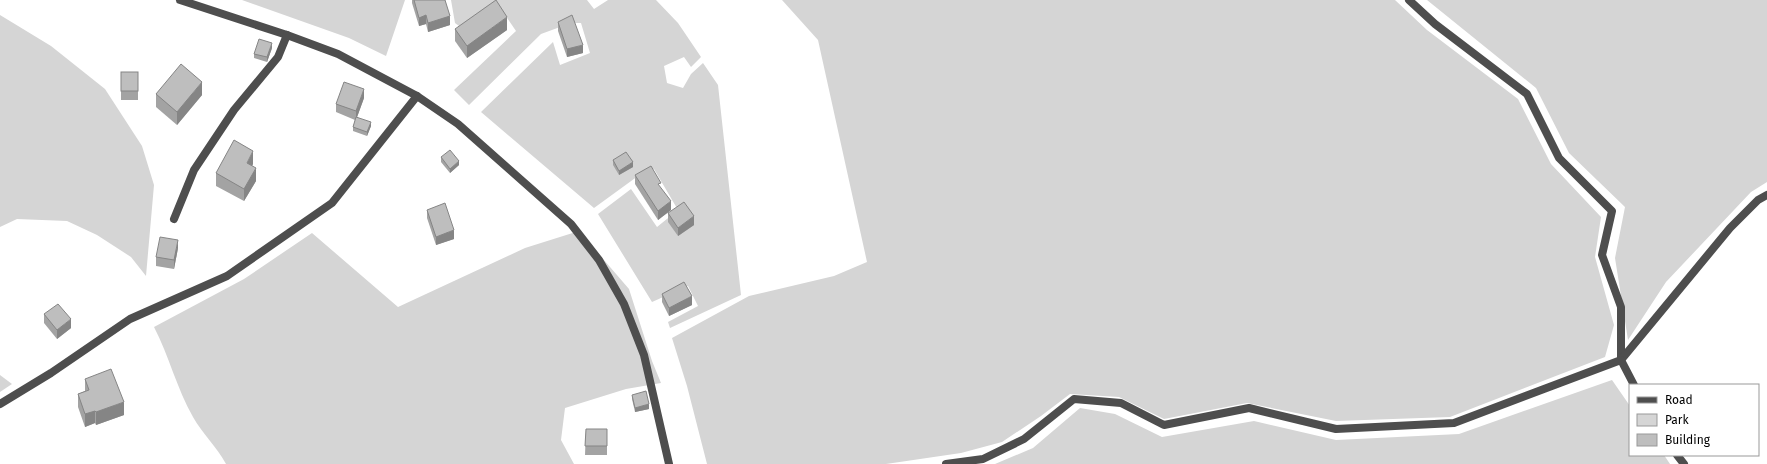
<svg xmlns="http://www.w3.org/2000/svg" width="1767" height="464" viewBox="0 0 1767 464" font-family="'Fira Sans',sans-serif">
<rect width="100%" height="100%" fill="#fff"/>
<g fill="#d5d5d5">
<path d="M 242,0 L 405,0 L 386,56 L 349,38 Z"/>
<path d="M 451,0 L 587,0 L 594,9 L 608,0 L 656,0 L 678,23 L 701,57 L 691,67 L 684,57 L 664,66 L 667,83 L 683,88 L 691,74 L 703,63 L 718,85 L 741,295 L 670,328 L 668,322 L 698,306 L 688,286 L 652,302 L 598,214 L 631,189 L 657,227 L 678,210 L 654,169 L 638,176 L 594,208 L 481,112 L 553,42 L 560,65 L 590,53 L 581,23 L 571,23 L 541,34 L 469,105 L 454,90 L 516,31 L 499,6 L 463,29 L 455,23 Z"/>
<path d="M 782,0 L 1395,0 L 1427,30 L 1518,99 L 1551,164 L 1601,217 L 1595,257 L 1614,325 L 1605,357 L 1450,417 L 1336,421 L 1247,403 L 1164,419 L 1119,397 L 1070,394 L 1041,416 L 1002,442 L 961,453 L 886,464 L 707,464 L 687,386 L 672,338 L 749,296 L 834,276 L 867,262 L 818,40 Z"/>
<path d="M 1427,0 L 1767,0 L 1767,182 L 1751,192 L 1666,282 L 1628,340 L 1615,258 L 1625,207 L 1569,153 L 1536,88 Z"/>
<path d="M 0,15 L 51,46 L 105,89 L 142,146 L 154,185 L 146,276 L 131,257 L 97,235 L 67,221 L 17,219 L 0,227 Z"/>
<path d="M 579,231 L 629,289 L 652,361 L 661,383 L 626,389 L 565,408 L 561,440 L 574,464 L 226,464 C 217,447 202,433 193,417 C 177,389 169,356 154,327 L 244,279 L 312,233 L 398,307 L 525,248 Z"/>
<path d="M 0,375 L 12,384 L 0,392 Z"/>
<path d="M 1612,380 L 1630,406 L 1630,455 L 1664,455 L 1670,464 L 995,464 L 1033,448 L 1080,408 L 1115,414 L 1162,437 L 1254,421 L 1336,440 L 1459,434 Z"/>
</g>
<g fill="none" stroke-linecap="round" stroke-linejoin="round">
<g stroke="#4e4e4e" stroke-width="8">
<path d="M 180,0 L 287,35 L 338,54 L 417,96 L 458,124 L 571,224 L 599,260 L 624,304 L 644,355 L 669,464"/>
<path d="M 1409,0 L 1435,24 L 1527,94 L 1559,158 L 1612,211 L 1602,255 L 1621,307 L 1621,360"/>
<path d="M 174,219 L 194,170 L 234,110 L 278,57 L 287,35"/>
<path d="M 1621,360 L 1730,228 L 1758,200 L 1767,195"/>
<path d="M 0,404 L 51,373 L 130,319 L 227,276 L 332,203 L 417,96"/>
<path d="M 1677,455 L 1684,464"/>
<path d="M 946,464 L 983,459 L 1024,439 L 1074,399 L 1121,403 L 1164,425 L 1249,408 L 1336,429 L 1454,423 L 1621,360 L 1634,385"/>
</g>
</g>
<g fill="#a3a3a3">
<path d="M 412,0 L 445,0 L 450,25 L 428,32 L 426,24 L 419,26 L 412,3 Z"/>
<path d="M 558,22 L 583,53 L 567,57 L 558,31 Z"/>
<path d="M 455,29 L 507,30 L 467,58 L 455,41 Z"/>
<path d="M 272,48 L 267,62 L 254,58 L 254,54 Z"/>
<rect x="121" y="72" width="17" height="28"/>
<path d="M 156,94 L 202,95 L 177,125 L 156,107 Z"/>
<path d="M 364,98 L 357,117 L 371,126 L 367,136 L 353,131 L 353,127 L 355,120 L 336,112 L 336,104 Z"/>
<path d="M 441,157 L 459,165 L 450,173 L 441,162 Z"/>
<path d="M 613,160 L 633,167 L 619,175 L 613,165 Z"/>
<path d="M 253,164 L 252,166 L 256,181 L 244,201 L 216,186 L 216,173 Z"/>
<path d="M 635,175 L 661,188 L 671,210 L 658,220 L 635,184 Z"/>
<path d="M 427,210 L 454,239 L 436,245 L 427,218 Z"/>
<path d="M 668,213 L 694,225 L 678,236 L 668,222 Z"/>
<path d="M 178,248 L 174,269 L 156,266 L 156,257 Z"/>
<path d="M 662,294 L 692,305 L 669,316 L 662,302 Z"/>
<path d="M 44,314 L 71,328 L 57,339 L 44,323 Z"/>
<path d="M 85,379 L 124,415 L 96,425 L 95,423 L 85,427 L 78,407 L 78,394 L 85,391 Z"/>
<path d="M 632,395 L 649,409 L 635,412 L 632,399 Z"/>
<path d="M 586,429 L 607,429 L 607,455 L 585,455 Z"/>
</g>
<g fill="#858585">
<path d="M 426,15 L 426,24 L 419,26 L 419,18 Z"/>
<path d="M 450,16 L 450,25 L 428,32 L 428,23 Z"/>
<path d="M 507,17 L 507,30 L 467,58 L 467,46 Z"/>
<path d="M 272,43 L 272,48 L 267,62 L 267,57 Z"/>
<path d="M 583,45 L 583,53 L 567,57 L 567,49 Z"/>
<path d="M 202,82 L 202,95 L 177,125 L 177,112 Z"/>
<path d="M 364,89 L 364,98 L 356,120 L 356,111 Z"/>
<path d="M 371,122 L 371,126 L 367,136 L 367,132 Z"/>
<path d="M 253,151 L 253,164 L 247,176 L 247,163 Z"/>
<path d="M 459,161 L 459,165 L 450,173 L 450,169 Z"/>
<path d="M 633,162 L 633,167 L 619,175 L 619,171 Z"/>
<path d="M 256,168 L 256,181 L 244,201 L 244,189 Z"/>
<path d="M 671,201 L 671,210 L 658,220 L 658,211 Z"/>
<path d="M 694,216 L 694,225 L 678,236 L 678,228 Z"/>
<path d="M 454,230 L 454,239 L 436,245 L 436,237 Z"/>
<path d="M 178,240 L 178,248 L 174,269 L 174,260 Z"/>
<path d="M 692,296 L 692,305 L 669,316 L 669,308 Z"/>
<path d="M 71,319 L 71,328 L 57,339 L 57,330 Z"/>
<path d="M 124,402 L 124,415 L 96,425 L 96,412 Z"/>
<path d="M 649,404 L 649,409 L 635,412 L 635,408 Z"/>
<path d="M 95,411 L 95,423 L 85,427 L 85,414 Z"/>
</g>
<g fill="#bebebe" stroke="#858585">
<path d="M 414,0 L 445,0 L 450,16 L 428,23 L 426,15 L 419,18 Z"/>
<path d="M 496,0 L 507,17 L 467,46 L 455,29 Z"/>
<path d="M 572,15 L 583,45 L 567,49 L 558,22 Z"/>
<path d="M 259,39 L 272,43 L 267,57 L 254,54 Z"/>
<path d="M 181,64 L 202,82 L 177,112 L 156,94 Z"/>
<rect x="121" y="72" width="17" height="19"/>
<path d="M 344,82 L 364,89 L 356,111 L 336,104 Z"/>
<path d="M 356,117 L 371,122 L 367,132 L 353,127 Z"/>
<path d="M 234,140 L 253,151 L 247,163 L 256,168 L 244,189 L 216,173 Z"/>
<path d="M 450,150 L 459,161 L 450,169 L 441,157 Z"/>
<path d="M 626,152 L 633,162 L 619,171 L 613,160 Z"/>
<path d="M 651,166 L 661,183 L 658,184 L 671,201 L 658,211 L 635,175 Z"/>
<path d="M 684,202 L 694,216 L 678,228 L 668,213 Z"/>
<path d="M 445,203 L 454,230 L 436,237 L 427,210 Z"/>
<path d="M 160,237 L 178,240 L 174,260 L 156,257 Z"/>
<path d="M 684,282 L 692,296 L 669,308 L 662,294 Z"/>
<path d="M 58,304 L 71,319 L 57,330 L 44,314 Z"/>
<path d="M 111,369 L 124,402 L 96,412 L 95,411 L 85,414 L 78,394 L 89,390 L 85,379 Z"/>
<path d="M 646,391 L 649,404 L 635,408 L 632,395 Z"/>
<path d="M 586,429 L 607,429 L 607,446 L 585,446 Z"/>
</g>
<rect x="1629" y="384" width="130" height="72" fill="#ffffff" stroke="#999999"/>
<rect x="1637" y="397" width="20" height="6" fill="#4e4e4e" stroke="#999999"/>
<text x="1665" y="404" font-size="12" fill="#000000">Road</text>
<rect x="1637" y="414" width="20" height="12" fill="#d5d5d5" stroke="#999999"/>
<text x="1665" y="424" font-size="12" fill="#000000">Park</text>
<rect x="1637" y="434" width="20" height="12" fill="#bebebe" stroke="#999999"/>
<text x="1665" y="444" font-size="12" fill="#000000">Building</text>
</svg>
